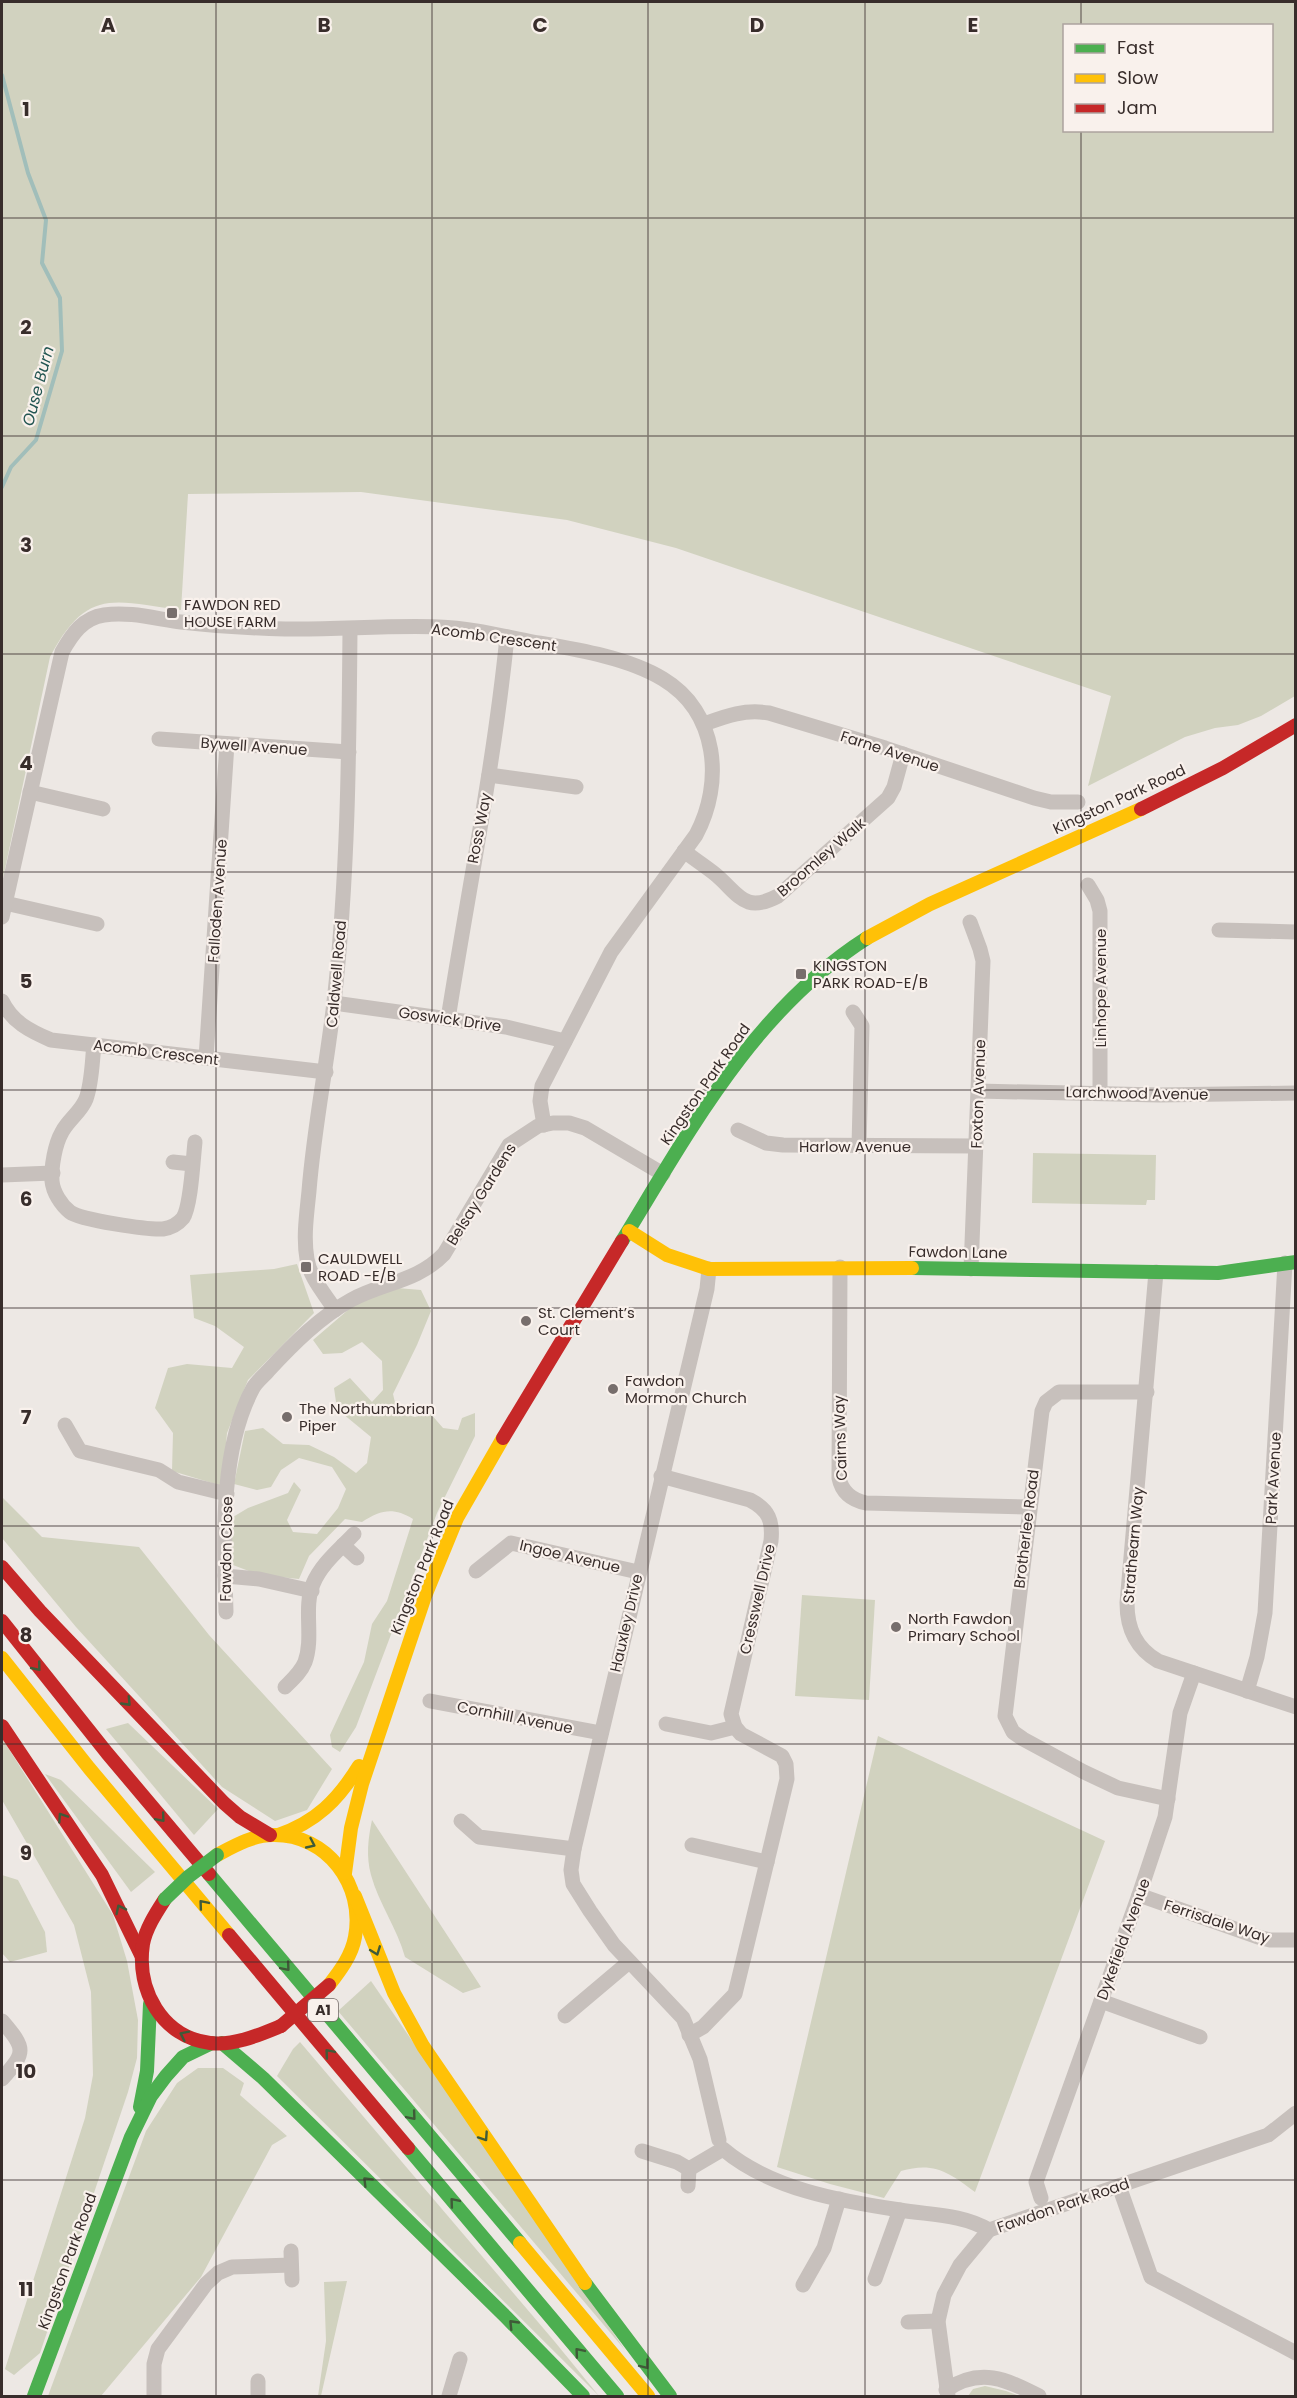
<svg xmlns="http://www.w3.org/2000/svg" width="1297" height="2398" viewBox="0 0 1297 2398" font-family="Poppins,sans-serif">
<rect width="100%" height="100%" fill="#ede8e4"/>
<g fill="#d1d2bf" fill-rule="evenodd">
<path d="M 2,2 L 1295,2 L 1295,696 L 1261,716 L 1238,725 L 1215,728 L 1185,737 L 1088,786 L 1111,696 L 676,548 L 567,520 L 361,492 L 188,494 L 181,610 C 113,601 87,587 50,657 L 2,883 ZM 1064,26 L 1272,26 L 1272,130 L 1064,130 Z"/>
<path d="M 1033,1153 L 1156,1155 L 1155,1200 L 1147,1200 L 1146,1205 L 1032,1203 Z"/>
<path d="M 297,1264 L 314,1313 L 248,1380 L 227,1433 L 222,1486 L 172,1471 L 173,1433 L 155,1408 L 168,1368 L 187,1364 L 232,1368 L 244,1347 L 215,1326 L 194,1318 L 190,1275 L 274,1269 Z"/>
<path d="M 397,1288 L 421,1290 L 431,1311 L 417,1345 L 393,1394 L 397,1411 L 415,1417 L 430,1413 L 443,1428 L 458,1430 L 462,1418 L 475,1413 L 475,1436 L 437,1513 L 356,1727 L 340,1752 L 332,1747 L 330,1735 L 364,1662 L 372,1624 L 387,1601 L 413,1519 C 393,1507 381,1510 362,1522 L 345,1519 L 309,1556 L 299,1579 L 259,1575 L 233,1565 L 229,1538 L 233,1517 L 248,1508 L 288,1493 L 294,1482 L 301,1490 L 287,1520 L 293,1532 L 317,1534 L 338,1508 L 346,1489 L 332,1467 L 299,1458 L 281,1470 L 271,1487 L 257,1490 L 234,1484 L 245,1431 L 263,1428 L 283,1444 L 309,1445 L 334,1457 L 356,1473 L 367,1463 L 371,1437 L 337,1409 L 334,1388 L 350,1378 L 372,1402 L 383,1390 L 382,1361 L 362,1342 L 342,1353 L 323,1354 L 313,1340 L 355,1304 Z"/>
<path d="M 2,1497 L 42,1537 L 139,1547 L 209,1635 L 332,1769 L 307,1810 L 275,1821 L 222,1787 L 76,1627 L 2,1538 Z"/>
<path d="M 802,1595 L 875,1600 L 869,1700 L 795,1696 Z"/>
<path d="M 128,1723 L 218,1809 L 194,1835 L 106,1729 Z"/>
<path d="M 878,1736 L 1105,1841 L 975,2192 C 950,2173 934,2161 901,2171 L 884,2198 L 830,2184 L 777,2167 Z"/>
<path d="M 2,1738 L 113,1915 L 127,1961 L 138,2020 L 137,2058 L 128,2092 L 40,2353 L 14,2375 L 5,2369 L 85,2118 L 93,2075 L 91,1992 L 74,1925 L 2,1800 Z"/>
<path d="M 45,1774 L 61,1780 L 155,1872 L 131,1892 Z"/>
<path d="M 372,1820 L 481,1987 L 463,1993 L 405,1957 C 397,1928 379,1904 371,1875 C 366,1856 368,1839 372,1820 Z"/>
<path d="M 2,1875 L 18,1880 L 45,1932 L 47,1952 L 10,1962 L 2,1953 Z"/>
<path d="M 371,1981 L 625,2350 L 338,2011 Z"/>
<path d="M 300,2042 L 555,2342 L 599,2396 L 277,2076 L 293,2049 Z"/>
<path d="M 198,2068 L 223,2068 L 244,2083 L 240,2095 L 287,2136 L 272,2145 L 201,2277 L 101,2396 L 48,2396 L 146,2131 L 177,2083 Z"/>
<path d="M 347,2281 L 321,2396 L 318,2396 L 326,2341 L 324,2282 Z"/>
<path d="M 985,2386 L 1006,2391 L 1019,2396 L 968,2396 L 973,2389 Z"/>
</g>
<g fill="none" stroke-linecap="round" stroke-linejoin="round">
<path stroke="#a1beba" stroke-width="4" d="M 2,75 L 28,173 L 46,220 L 42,263 L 60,298 L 62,351 L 36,440 L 11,467 L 2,487"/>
<g stroke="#c7c0bc" stroke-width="15">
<path d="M 704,724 C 726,716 744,709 769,713 L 885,748 L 1034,798 L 1051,802 L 1078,802"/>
<path d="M 159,739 L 349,752"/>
<path d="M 489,775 L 576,787"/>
<path d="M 30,792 L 103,809"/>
<path d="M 684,851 C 694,859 705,866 715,874 C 739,894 744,914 778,896 L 888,798 L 894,787 L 903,754"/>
<path d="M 1088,885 L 1097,900 L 1100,911 L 1100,1093"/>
<path d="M 5,903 L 97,924"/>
<path d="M 2,917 L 62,652 C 72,634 83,618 104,615 C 129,611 157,619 181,622 C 215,626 251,628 285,629 C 336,630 388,625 439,627 C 470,628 502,636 533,642 C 574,649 627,657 663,679 C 718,712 724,783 696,835 L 611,952 L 542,1086 L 540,1101 L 544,1125"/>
<path d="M 970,922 L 980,949 L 983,961 L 971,1269"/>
<path d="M 1219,930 L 1296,932"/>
<path d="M 2,1001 C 12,1022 30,1031 51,1040 L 326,1072"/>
<path d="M 334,1003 L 506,1027 L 565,1041"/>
<path d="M 853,1012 L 862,1026 L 859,1146"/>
<path d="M 448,1019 C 468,892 494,765 507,637"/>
<path d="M 94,1045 C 92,1062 92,1083 86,1099 C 81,1112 68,1120 62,1132 C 55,1144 51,1167 52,1181 C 53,1192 61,1205 70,1212 C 80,1220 149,1230 163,1229 C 170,1228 178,1224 183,1218 C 191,1206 193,1159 195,1142"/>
<path d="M 206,1058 L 227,744"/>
<path d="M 978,1091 L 1159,1095 L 1296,1093"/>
<path d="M 738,1130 L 766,1143 L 783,1145 L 976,1146"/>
<path d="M 173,1162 L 192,1164"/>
<path d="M 2,1175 L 53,1173"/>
<path d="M 840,1267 L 839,1478 C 842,1493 852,1500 866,1503 L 1029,1507"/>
<path d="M 709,1269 L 707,1289 L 574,1849 L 571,1870 L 573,1884 L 590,1911 L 614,1945 L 683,2018 L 700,2059 L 719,2140"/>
<path d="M 1156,1272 L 1127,1603 C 1127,1629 1136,1648 1158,1661 L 1296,1707"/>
<path d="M 335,1310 C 325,1294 310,1278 307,1259 C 303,1237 307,1212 309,1191 C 314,1127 327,1065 334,1002 C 348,878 349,753 350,629"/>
<path d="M 1147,1392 L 1059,1392 L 1046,1402 L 1042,1411 L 1005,1716 L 1013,1732 L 1023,1739 L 1084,1772 L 1118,1788 L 1168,1799"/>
<path d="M 65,1425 L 80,1451 L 159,1470 L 178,1482 L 227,1494"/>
<path d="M 661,1476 L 750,1500 C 769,1510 773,1521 771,1541 L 731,1714 L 735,1727 L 741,1734 L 782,1756 L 786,1764 L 787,1779 L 735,1994 L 703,2027 L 689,2035"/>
<path d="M 343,1545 L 357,1558"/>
<path d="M 476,1571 L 511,1543 L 638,1572"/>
<path d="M 225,1576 L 259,1579 L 312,1591"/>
<path d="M 226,1612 C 224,1542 219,1451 253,1388 C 257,1381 264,1376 268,1371 C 293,1344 320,1317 351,1300 C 384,1282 417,1282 444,1254 L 509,1145 L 538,1126 L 553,1123 L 569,1123 L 585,1128 L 663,1174"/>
<path d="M 285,1687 C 293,1679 301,1672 305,1662 C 314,1637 303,1608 313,1584 C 321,1564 340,1549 354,1534"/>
<path d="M 1247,1691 L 1257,1657 L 1265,1613 L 1285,1263"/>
<path d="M 430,1701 L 601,1733"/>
<path d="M 666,1724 L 711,1733 L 735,1727"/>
<path d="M 461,1821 L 479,1837 L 574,1849"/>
<path d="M 692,1845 L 767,1862"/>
<path d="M 1139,1895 L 1258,1937 L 1270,1940 L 1296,1940"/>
<path d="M 1101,2001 L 1200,2037"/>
<path d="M 565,2016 L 629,1962"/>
<path d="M 2,2021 C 26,2049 26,2052 2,2079"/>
<path d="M 642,2151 L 677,2162 L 689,2169 L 688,2186"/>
<path d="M 689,2169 L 723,2149 C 770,2189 840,2201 900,2210 C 930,2215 962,2214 989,2230 L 1268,2135 L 1296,2113"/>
<path d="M 1119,2186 L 1151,2277 L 1296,2353"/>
<path d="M 1041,2198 L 1036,2182 L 1139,1895 L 1165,1817 L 1180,1713 L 1194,1673"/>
<path d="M 291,2251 L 292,2280"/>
<path d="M 875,2279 L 900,2210"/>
<path d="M 803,2285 L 824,2248 L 839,2199"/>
<path d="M 908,2322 L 938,2321"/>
<path d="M 258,2381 L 258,2396"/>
<path d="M 946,2390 C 980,2367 1006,2379 1039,2396"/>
<path d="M 154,2396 L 154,2364 L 158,2349 L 206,2284 L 218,2273 L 232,2267 L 291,2265"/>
<path d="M 449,2396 L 460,2359"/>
<path d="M 948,2396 L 938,2321 L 944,2295 L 960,2265 L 989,2230"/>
</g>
<g stroke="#4caf50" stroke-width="14">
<path d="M 622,1241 C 690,1130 754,1010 867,938"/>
<path d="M 912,1268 L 1218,1273 L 1296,1262"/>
<path d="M 209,1874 L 520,2243"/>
<path d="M 222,2043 L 263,2078 L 506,2317 L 583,2396"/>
<path d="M 140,2107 L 147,2071 L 150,2004"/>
<path d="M 408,2148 L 617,2396"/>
<path d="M 585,2283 L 670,2396"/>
<path d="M 34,2396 L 131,2137 L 151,2096 L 166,2076 L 183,2057 L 212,2043"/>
</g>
<g stroke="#ffc107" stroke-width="14">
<path d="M 867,938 L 930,904 L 1141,809"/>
<path d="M 629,1231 L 667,1255 L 709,1269 L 912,1268"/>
<path d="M 2,1658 L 89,1768 L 229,1935"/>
<path d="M 278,1835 C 316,1822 338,1800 359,1766"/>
<path d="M 217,1855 C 234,1846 253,1835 273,1835 C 327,1834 365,1885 355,1937 C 352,1955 340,1971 329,1985"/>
<path d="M 345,1873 L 351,1828 L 362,1784 L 425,1596 L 457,1518 L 503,1438"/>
<path d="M 355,1896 L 394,1993 L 423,2046 L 585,2283"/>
<path d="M 520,2243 L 648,2396"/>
</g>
<g stroke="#c62828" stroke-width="14">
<path d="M 1141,809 L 1223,768 L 1296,725"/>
<path d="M 503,1438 L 622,1241"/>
<path d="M 2,1567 L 40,1611 L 224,1803 L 240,1817 L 270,1835"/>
<path d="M 2,1621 L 107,1753 L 209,1874"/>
<path d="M 2,1726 L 102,1875 L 141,1955"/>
<path d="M 165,1899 C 156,1913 146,1928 143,1944 C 136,1990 162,2037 210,2043 C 234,2046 259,2035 281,2026"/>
<path d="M 229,1935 L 408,2148"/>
</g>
<path stroke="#4caf50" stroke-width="14" d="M 165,1899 L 188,1877 L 217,1855"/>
<path stroke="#c62828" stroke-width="14" d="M 281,2026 L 329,1985"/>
</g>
<defs><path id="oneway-chevron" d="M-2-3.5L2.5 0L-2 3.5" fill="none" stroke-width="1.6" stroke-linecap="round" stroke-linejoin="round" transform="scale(1.5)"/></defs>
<g stroke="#3f5a38">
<use href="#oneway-chevron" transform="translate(37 1667) rotate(51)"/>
<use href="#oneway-chevron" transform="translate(127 1702) rotate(46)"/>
<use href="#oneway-chevron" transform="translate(62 1817) rotate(-124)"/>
<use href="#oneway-chevron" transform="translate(161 1818) rotate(50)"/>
<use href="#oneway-chevron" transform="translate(311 1844) rotate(25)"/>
<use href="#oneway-chevron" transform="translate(203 1904) rotate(-130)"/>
<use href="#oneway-chevron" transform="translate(120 1909) rotate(-116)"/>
<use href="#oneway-chevron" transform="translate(376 1951) rotate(69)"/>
<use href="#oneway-chevron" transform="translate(286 1967) rotate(50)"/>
<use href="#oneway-chevron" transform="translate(184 2035) rotate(-154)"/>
<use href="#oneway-chevron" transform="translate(329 2053) rotate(-130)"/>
<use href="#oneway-chevron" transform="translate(412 2116) rotate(50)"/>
<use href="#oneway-chevron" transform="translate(484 2137) rotate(56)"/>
<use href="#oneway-chevron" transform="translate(367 2181) rotate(-135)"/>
<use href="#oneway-chevron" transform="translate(454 2202) rotate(-130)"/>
<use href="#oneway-chevron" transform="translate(513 2324) rotate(-134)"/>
<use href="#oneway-chevron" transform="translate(579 2352) rotate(-130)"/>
<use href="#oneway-chevron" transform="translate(645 2365) rotate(52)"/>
</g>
<path fill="none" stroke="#382d2b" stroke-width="1.5" stroke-opacity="0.55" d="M 216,2 L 216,2396M 432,2 L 432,2396M 648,2 L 648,2396M 865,2 L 865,2396M 1081,2 L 1081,26M 1081,130 L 1081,2396M 2,218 L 1296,218M 2,436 L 1296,436M 2,654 L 1296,654M 2,872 L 1296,872M 2,1090 L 1296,1090M 2,1308 L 1296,1308M 2,1526 L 1296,1526M 2,1744 L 1296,1744M 2,1962 L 1296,1962M 2,2180 L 1296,2180"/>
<g fill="#776e6c" stroke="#f9f1ec" stroke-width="2">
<rect x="166" y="607" width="12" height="12" rx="3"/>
<rect x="795" y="968" width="12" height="12" rx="3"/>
<rect x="300" y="1261" width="12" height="12" rx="3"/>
<circle cx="526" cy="1321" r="6"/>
<circle cx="613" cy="1389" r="6"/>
<circle cx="287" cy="1417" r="6"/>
<circle cx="896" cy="1627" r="6"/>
</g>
<g text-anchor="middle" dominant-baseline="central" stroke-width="4.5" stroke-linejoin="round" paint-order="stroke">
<rect fill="#f9f1ec" stroke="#726865" stroke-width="1.5" x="308" y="1999" width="30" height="22" rx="4.5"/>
<g font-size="14" font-weight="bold" fill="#382d2b">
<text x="323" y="2010">A1</text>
</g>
<g font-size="15" fill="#382d2b" stroke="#f9f1ec" text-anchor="start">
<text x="184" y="604">FAWDON RED<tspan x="184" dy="17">HOUSE FARM</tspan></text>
<text x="813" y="965">KINGSTON<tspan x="813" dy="17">PARK ROAD-E/B</tspan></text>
<text x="318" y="1258">CAULDWELL<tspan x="318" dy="17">ROAD -E/B</tspan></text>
<text x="538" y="1312">St. Clement’s<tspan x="538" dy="17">Court</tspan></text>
<text x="625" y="1380">Fawdon<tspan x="625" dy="17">Mormon Church</tspan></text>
<text x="299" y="1408">The Northumbrian<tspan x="299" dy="17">Piper</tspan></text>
<text x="908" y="1618">North Fawdon<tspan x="908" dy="17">Primary School</tspan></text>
</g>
<g font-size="15" fill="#382d2b" stroke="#f9f1ec">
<text transform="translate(494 637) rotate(8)">Acomb Crescent</text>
<text transform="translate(254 746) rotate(4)">Bywell Avenue</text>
<text transform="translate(890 751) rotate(18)">Farne Avenue</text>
<text transform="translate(1119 799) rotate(-25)">Kingston Park Road</text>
<text transform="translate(479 828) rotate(-79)">Ross Way</text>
<text transform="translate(821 857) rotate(-41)">Broomley Walk</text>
<text transform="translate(217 901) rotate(-86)">Falloden Avenue</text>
<text transform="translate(336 974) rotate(-85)">Caldwell Road</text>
<text transform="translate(1100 988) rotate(-90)">Linhope Avenue</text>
<text transform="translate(450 1019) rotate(8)">Goswick Drive</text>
<text transform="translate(156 1052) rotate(7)">Acomb Crescent</text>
<text transform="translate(705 1084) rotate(-55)">Kingston Park Road</text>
<text transform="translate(1137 1093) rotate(1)">Larchwood Avenue</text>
<text transform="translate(978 1094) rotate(-88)">Foxton Avenue</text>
<text x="855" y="1146">Harlow Avenue</text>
<text transform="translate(481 1194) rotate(-58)">Belsay Gardens</text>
<text transform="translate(958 1252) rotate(1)">Fawdon Lane</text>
<text transform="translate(840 1438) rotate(-92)">Cairns Way</text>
<text transform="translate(1273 1478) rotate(-87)">Park Avenue</text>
<text transform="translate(1026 1529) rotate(-83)">Brotherlee Road</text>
<text transform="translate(1133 1545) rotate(-85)">Strathearn Way</text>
<text transform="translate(226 1549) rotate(-89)">Fawdon Close</text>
<text transform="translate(570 1556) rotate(13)">Ingoe Avenue</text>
<text transform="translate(422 1567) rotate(-68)">Kingston Park Road</text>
<text transform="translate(757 1599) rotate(-77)">Cresswell Drive</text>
<text transform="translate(626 1623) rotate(-77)">Hauxley Drive</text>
<text transform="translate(515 1717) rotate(11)">Cornhill Avenue</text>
<text transform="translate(1217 1921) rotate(18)">Ferrisdale Way</text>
<text transform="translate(1123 1939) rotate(-70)">Dykefield Avenue</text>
<text transform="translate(1063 2205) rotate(-19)">Fawdon Park Road</text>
<text transform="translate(67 2261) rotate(-70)">Kingston Park Road</text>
</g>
<g font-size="16" font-style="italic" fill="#235652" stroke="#f9f1ec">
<text transform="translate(38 386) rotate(-75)">Ouse Burn</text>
</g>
</g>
<g font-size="20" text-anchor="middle" font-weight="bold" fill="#382d2b" stroke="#f9f1ec" stroke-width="4.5" stroke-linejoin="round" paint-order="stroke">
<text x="108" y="32">A</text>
<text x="324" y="32">B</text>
<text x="540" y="32">C</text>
<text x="757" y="32">D</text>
<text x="973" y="32">E</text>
<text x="26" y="116">1</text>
<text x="26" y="334">2</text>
<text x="26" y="552">3</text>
<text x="26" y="770">4</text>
<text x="26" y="988">5</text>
<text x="26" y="1206">6</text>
<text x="26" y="1424">7</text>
<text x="26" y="1642">8</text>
<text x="26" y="1860">9</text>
<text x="26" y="2078">10</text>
<text x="26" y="2296">11</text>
</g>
<rect width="1297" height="2398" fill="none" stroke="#382d2b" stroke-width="6"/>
<rect x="1063" y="24" width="210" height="108" fill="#f9f1ec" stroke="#aca39f" stroke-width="1.5"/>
<rect x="1075" y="44" width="30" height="9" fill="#4caf50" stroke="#aca39f" stroke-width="1.5"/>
<text x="1117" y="54" font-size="18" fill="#382d2b">Fast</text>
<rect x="1075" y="74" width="30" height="9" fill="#ffc107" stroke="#aca39f" stroke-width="1.5"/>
<text x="1117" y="84" font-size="18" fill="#382d2b">Slow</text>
<rect x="1075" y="104" width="30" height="9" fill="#c62828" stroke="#aca39f" stroke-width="1.5"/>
<text x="1117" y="114" font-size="18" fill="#382d2b">Jam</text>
</svg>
